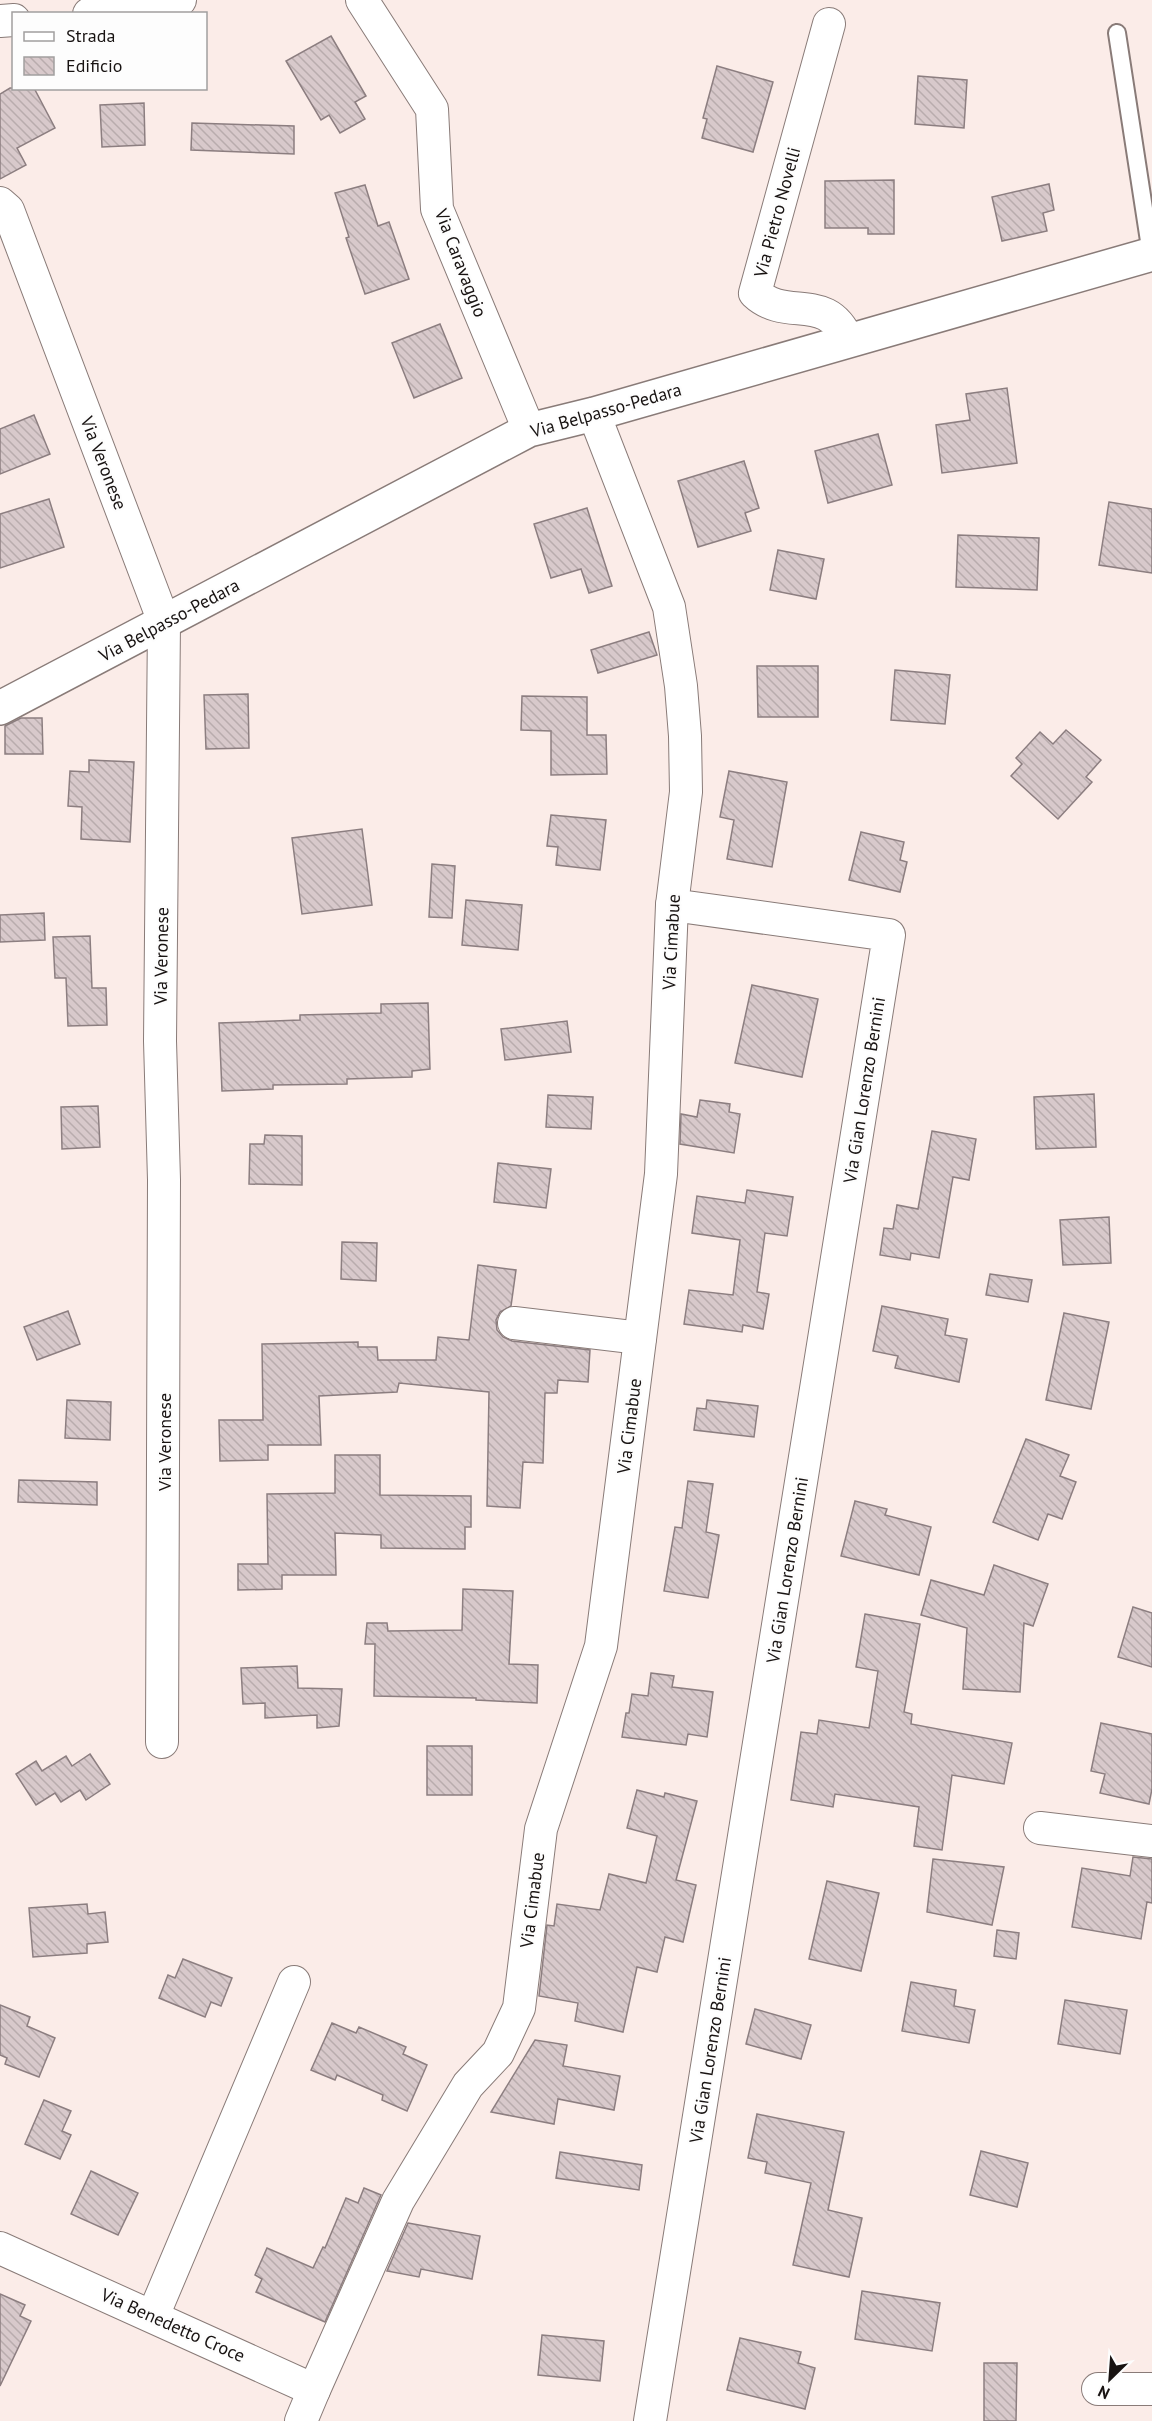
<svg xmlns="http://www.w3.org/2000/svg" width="1152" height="2421" viewBox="0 0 1152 2421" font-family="'PT Sans',sans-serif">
<defs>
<pattern id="building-back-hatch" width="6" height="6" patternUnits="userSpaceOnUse" patternTransform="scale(1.5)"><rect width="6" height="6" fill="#d8c9cb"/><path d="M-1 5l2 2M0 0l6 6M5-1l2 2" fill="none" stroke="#b9acad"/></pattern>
</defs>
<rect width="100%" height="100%" fill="#fbece8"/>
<g fill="url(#building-back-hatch)" stroke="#8c7e80" stroke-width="1.5">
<path d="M 331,36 L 366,96 L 355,102 L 365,119 L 340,133 L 329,115 L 321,120 L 286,61 Z"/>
<path d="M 717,66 L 773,82 L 753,152 L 702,138 L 707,119 L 703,118 Z"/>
<path d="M 918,76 L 967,80 L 964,128 L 915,124 Z"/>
<path d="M 10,88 L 34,88 L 55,128 L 17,148 L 26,165 L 0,179 L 0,94 Z"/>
<path d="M 144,103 L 145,145 L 102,147 L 100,105 Z"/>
<path d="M 192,123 L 294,126 L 294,154 L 191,150 Z"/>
<path d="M 894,180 L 894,234 L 868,234 L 868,228 L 825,228 L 825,181 Z"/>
<path d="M 1049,184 L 1054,210 L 1043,213 L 1047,231 L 1002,241 L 992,197 Z"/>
<path d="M 365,185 L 378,226 L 389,222 L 409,279 L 365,294 L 346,238 L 349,237 L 335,193 Z"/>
<path d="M 440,324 L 462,378 L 414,398 L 392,343 Z"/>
<path d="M 1007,388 L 1017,463 L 942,473 L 936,425 L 970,420 L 966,394 Z"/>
<path d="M 34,415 L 50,454 L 0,474 L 0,429 Z"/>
<path d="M 878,434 L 892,485 L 828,503 L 815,451 Z"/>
<path d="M 744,461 L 759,508 L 745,513 L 751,531 L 698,547 L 678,481 Z"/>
<path d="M 49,499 L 64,547 L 0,568 L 0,514 Z"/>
<path d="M 1109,502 L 1152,509 L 1152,573 L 1099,565 Z"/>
<path d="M 587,508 L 612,586 L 589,593 L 581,569 L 551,578 L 534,524 Z"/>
<path d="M 958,535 L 1039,538 L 1037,590 L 956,587 Z"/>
<path d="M 778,550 L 824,559 L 816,599 L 770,590 Z"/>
<path d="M 649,632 L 657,655 L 598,673 L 591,650 Z"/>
<path d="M 757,666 L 818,666 L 818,717 L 758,717 Z"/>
<path d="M 895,670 L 950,675 L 945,724 L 891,720 Z"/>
<path d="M 248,694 L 249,748 L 206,749 L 204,695 Z"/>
<path d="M 522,696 L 587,697 L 587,735 L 606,735 L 607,774 L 551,775 L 551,731 L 521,730 Z"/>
<path d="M 21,718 L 42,718 L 43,754 L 5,754 L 5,726 Z"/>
<path d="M 1066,730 L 1101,760 L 1086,777 L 1092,782 L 1058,819 L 1011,776 L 1022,764 L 1016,758 L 1040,732 L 1053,744 Z"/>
<path d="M 89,760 L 134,762 L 130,842 L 81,839 L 82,807 L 68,806 L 70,771 L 89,772 Z"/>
<path d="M 729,771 L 787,782 L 772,867 L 727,859 L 734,820 L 720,817 Z"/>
<path d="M 551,815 L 606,820 L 600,870 L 556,865 L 558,847 L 547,846 Z"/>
<path d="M 362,829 L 372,905 L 302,914 L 292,838 Z"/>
<path d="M 861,832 L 904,842 L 900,860 L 907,862 L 900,892 L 849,880 Z"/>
<path d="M 432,864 L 455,866 L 452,918 L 429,917 Z"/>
<path d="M 466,900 L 522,905 L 518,950 L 462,945 Z"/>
<path d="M 44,913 L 45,940 L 0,942 L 0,915 Z"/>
<path d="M 90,936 L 92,988 L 106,988 L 107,1025 L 68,1026 L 66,978 L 55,978 L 53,937 Z"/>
<path d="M 752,985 L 818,999 L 802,1077 L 735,1063 Z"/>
<path d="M 428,1003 L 430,1069 L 412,1071 L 412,1077 L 347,1079 L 347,1084 L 273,1085 L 273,1089 L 222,1091 L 219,1023 L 300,1020 L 300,1015 L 381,1013 L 381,1004 Z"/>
<path d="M 567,1021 L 571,1052 L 505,1060 L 501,1029 Z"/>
<path d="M 1094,1094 L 1096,1147 L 1036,1149 L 1034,1097 Z"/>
<path d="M 548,1095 L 593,1097 L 591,1129 L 546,1127 Z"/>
<path d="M 700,1100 L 730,1104 L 729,1112 L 740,1114 L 734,1153 L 680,1144 L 681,1114 L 697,1117 Z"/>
<path d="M 98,1106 L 100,1147 L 62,1149 L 61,1107 Z"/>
<path d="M 932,1131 L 976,1139 L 969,1180 L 953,1177 L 939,1258 L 911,1253 L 910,1260 L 880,1255 L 884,1228 L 893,1229 L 897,1205 L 918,1209 Z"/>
<path d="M 265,1135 L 302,1136 L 302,1185 L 249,1184 L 250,1144 L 264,1144 Z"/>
<path d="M 498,1163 L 551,1169 L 546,1208 L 494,1202 Z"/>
<path d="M 747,1190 L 793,1197 L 787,1236 L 765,1233 L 757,1292 L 769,1294 L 763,1329 L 743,1325 L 742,1332 L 684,1324 L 689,1290 L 733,1295 L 740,1240 L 692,1233 L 697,1196 L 745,1203 Z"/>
<path d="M 1109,1217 L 1111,1263 L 1063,1265 L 1060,1220 Z"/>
<path d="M 342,1242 L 377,1243 L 376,1281 L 341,1279 Z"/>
<path d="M 478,1265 L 516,1270 L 511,1306 L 500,1312 L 496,1320 L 497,1330 L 503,1337 L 512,1341 L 590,1350 L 588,1382 L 558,1380 L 557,1393 L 545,1393 L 543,1463 L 523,1462 L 520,1508 L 487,1506 L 489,1392 L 399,1383 L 397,1392 L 319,1396 L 321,1445 L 268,1445 L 268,1460 L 220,1461 L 219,1420 L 263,1420 L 262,1344 L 358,1342 L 358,1347 L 377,1347 L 378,1360 L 436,1360 L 438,1337 L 469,1340 Z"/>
<path d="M 990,1274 L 1032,1280 L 1028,1302 L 986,1295 Z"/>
<path d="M 882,1306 L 948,1319 L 945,1335 L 967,1339 L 959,1382 L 895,1368 L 898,1356 L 873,1351 Z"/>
<path d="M 68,1311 L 80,1344 L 37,1360 L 24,1327 Z"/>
<path d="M 1064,1313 L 1109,1322 L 1091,1409 L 1046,1400 Z"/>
<path d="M 67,1400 L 111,1402 L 110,1440 L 65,1438 Z"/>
<path d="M 707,1400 L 758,1406 L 754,1437 L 694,1430 L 697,1408 L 706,1409 Z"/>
<path d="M 1026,1439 L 1069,1455 L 1060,1476 L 1076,1482 L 1062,1519 L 1048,1514 L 1038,1540 L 993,1522 Z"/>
<path d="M 335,1455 L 380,1455 L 380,1495 L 471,1496 L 471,1527 L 465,1527 L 465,1549 L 381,1548 L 381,1535 L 335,1533 L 336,1575 L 282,1575 L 282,1589 L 238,1590 L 238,1564 L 268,1564 L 267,1494 L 335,1493 Z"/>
<path d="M 19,1480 L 97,1482 L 97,1505 L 18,1502 Z"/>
<path d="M 688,1481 L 713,1484 L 706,1532 L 719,1535 L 708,1598 L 664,1591 L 675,1527 L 682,1528 Z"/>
<path d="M 855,1501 L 887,1509 L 885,1515 L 931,1527 L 919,1575 L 841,1556 Z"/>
<path d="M 994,1565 L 1048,1584 L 1033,1626 L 1024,1623 L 1020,1692 L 963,1689 L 967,1628 L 921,1615 L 931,1580 L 984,1595 Z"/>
<path d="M 463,1589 L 513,1591 L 509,1664 L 538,1665 L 537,1703 L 476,1700 L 476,1698 L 374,1696 L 375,1644 L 365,1644 L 367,1623 L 387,1623 L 388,1631 L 462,1630 Z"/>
<path d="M 1133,1607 L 1152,1613 L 1152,1667 L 1118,1657 Z"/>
<path d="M 865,1614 L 920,1624 L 904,1712 L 912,1714 L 911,1724 L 1012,1743 L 1004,1784 L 952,1775 L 942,1850 L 914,1846 L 919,1807 L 835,1794 L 833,1807 L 791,1800 L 801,1732 L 817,1734 L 819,1720 L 869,1728 L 878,1671 L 856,1667 Z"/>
<path d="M 297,1666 L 298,1688 L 342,1689 L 339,1726 L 317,1728 L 317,1715 L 265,1718 L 265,1703 L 243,1704 L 241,1668 Z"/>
<path d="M 651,1673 L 674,1676 L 672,1687 L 713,1692 L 707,1737 L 688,1734 L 686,1745 L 622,1737 L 626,1713 L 629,1713 L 632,1694 L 648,1696 Z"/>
<path d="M 1101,1723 L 1152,1734 L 1152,1789 L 1149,1804 L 1100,1793 L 1105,1774 L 1091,1771 Z"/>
<rect x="427" y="1746" width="45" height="49"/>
<path d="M 90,1754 L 110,1784 L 86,1800 L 80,1790 L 61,1802 L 55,1793 L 36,1805 L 16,1774 L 36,1761 L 42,1771 L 66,1756 L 72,1766 Z"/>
<path d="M 637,1790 L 664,1797 L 665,1793 L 697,1801 L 676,1880 L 696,1885 L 683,1942 L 665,1937 L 657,1972 L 637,1967 L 623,2032 L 575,2021 L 578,2003 L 539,1996 L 547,1925 L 554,1926 L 557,1904 L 600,1910 L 609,1874 L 646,1883 L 657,1836 L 627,1828 Z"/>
<path d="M 1133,1857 L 1152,1859 L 1152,1903 L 1147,1902 L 1141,1939 L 1072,1927 L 1082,1868 L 1130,1876 Z"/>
<path d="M 933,1859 L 1004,1867 L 992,1925 L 927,1912 Z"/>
<path d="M 827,1881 L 879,1893 L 861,1971 L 809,1959 Z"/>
<path d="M 87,1904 L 88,1914 L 105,1912 L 108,1942 L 87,1944 L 87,1953 L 33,1957 L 29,1908 Z"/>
<path d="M 997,1930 L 1019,1933 L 1016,1959 L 994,1956 Z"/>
<path d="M 183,1959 L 232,1978 L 221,2006 L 211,2002 L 205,2017 L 159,1998 L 168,1975 L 175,1978 Z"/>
<path d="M 911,1982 L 956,1990 L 954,2006 L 975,2010 L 969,2043 L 902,2031 Z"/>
<path d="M 1065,2000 L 1127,2010 L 1120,2054 L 1058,2044 Z"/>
<path d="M 0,2005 L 30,2017 L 27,2026 L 55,2038 L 39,2077 L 5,2064 L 7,2058 L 0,2055 Z"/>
<path d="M 755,2009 L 811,2025 L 801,2059 L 746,2044 Z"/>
<path d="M 332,2023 L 356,2033 L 359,2027 L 406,2047 L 403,2054 L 427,2065 L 407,2111 L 382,2100 L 383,2095 L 337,2075 L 335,2080 L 311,2070 Z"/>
<path d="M 535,2040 L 567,2045 L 563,2066 L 620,2076 L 614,2110 L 558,2099 L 554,2124 L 491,2112 Z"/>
<path d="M 44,2100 L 71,2111 L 62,2131 L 71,2135 L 60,2159 L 25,2144 Z"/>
<path d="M 757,2114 L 844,2132 L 828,2210 L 862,2218 L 849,2277 L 793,2265 L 811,2183 L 765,2173 L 767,2162 L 748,2158 Z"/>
<path d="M 981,2151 L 1028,2163 L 1017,2207 L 970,2195 Z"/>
<path d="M 560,2152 L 642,2165 L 639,2190 L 556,2178 Z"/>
<path d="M 91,2171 L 138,2193 L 118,2235 L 71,2214 Z"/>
<path d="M 364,2188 L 381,2195 L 325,2322 L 256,2292 L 262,2279 L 255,2275 L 267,2248 L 313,2268 L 323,2247 L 325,2248 L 346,2198 L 358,2203 Z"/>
<path d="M 408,2223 L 480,2236 L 472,2279 L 421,2269 L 419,2277 L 387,2271 Z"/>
<path d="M 862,2291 L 940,2303 L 932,2351 L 855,2339 Z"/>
<path d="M 0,2294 L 25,2305 L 20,2316 L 31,2321 L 0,2386 Z"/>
<path d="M 542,2335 L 604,2341 L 600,2381 L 538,2375 Z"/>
<path d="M 740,2338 L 801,2352 L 798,2363 L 815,2368 L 805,2409 L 727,2390 Z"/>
<path d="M 984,2363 L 1017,2363 L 1016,2421 L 984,2421 Z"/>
</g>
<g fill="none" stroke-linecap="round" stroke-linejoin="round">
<defs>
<path id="service" d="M 1117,33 L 1151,254"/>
<g id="minor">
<path d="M 362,0 L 432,109 L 437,209 L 529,430"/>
<path d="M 89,14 L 180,0"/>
<path d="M 0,21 L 14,20"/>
<path d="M 829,24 L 755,293 C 787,323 827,290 848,341"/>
<path d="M 0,203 L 8,210 L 164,622 L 160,1041 L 164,1180 L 162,1742"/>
<path d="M 514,1323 L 640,1338"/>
<path d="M 1040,1828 L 1152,1841"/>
<path d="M 0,2248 L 314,2390 L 301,2421"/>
<path d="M 153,2316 L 294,1982"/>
<path d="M 1098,2389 L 1152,2389"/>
<path d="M 314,2390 L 398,2201 L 468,2085 L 498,2053 L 519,2008 L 541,1829 L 601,1646 L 661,1174 L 672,905 L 686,792 L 685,736 L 681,686 L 669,607 L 594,414"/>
<path d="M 650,2421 L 889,935 L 672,905"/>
</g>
<path id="tertiary" d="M 0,708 L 529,430 L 594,414 L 1152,254"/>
</defs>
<use href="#service" stroke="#897b78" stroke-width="20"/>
<use href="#minor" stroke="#897b78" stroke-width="34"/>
<use href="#tertiary" stroke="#897b78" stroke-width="36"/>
<use href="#service" stroke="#fff" stroke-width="16"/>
<use href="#minor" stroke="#fff" stroke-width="32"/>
<use href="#tertiary" stroke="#fff" stroke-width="33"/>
</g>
<g text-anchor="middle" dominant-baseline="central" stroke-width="4.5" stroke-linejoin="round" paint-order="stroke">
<g font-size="18" fill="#181312" stroke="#fdfdfd">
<text transform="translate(777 212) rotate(-75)">Via Pietro Novelli</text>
<text transform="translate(461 263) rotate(69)">Via Caravaggio</text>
<text transform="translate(606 410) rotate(-16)">Via Belpasso-Pedara</text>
<text transform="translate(104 463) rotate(69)">Via Veronese</text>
<text transform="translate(169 620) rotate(-28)">Via Belpasso-Pedara</text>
<text transform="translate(671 942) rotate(-87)">Via Cimabue</text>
<text transform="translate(161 956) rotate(-89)">Via Veronese</text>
<text transform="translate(864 1090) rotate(-81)">Via Gian Lorenzo Bernini</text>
<text transform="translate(629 1426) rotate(-83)">Via Cimabue</text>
<text transform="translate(164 1442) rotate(-90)">Via Veronese</text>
<text transform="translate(787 1570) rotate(-81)">Via Gian Lorenzo Bernini</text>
<text transform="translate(532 1900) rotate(-83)">Via Cimabue</text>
<text transform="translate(710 2050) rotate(-81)">Via Gian Lorenzo Bernini</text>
<text transform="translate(173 2325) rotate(24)">Via Benedetto Croce</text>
</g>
</g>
<rect x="12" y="12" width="195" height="78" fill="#fdfdfd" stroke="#a19f9f" stroke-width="1.5"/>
<rect x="24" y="32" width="30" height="9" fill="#ffffff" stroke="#a19f9f" stroke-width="1.5"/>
<text x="66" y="42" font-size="18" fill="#181312">Strada</text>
<rect x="24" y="57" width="30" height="18" fill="url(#building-back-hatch)" stroke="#a19f9f" stroke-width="1.5"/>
<text x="66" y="72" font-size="18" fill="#181312">Edificio</text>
<g transform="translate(1110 2379) rotate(205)" stroke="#fdfdfd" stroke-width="4.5" paint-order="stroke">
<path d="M0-4.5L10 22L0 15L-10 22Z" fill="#181312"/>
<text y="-9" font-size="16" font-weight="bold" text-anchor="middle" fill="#181312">N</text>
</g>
</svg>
